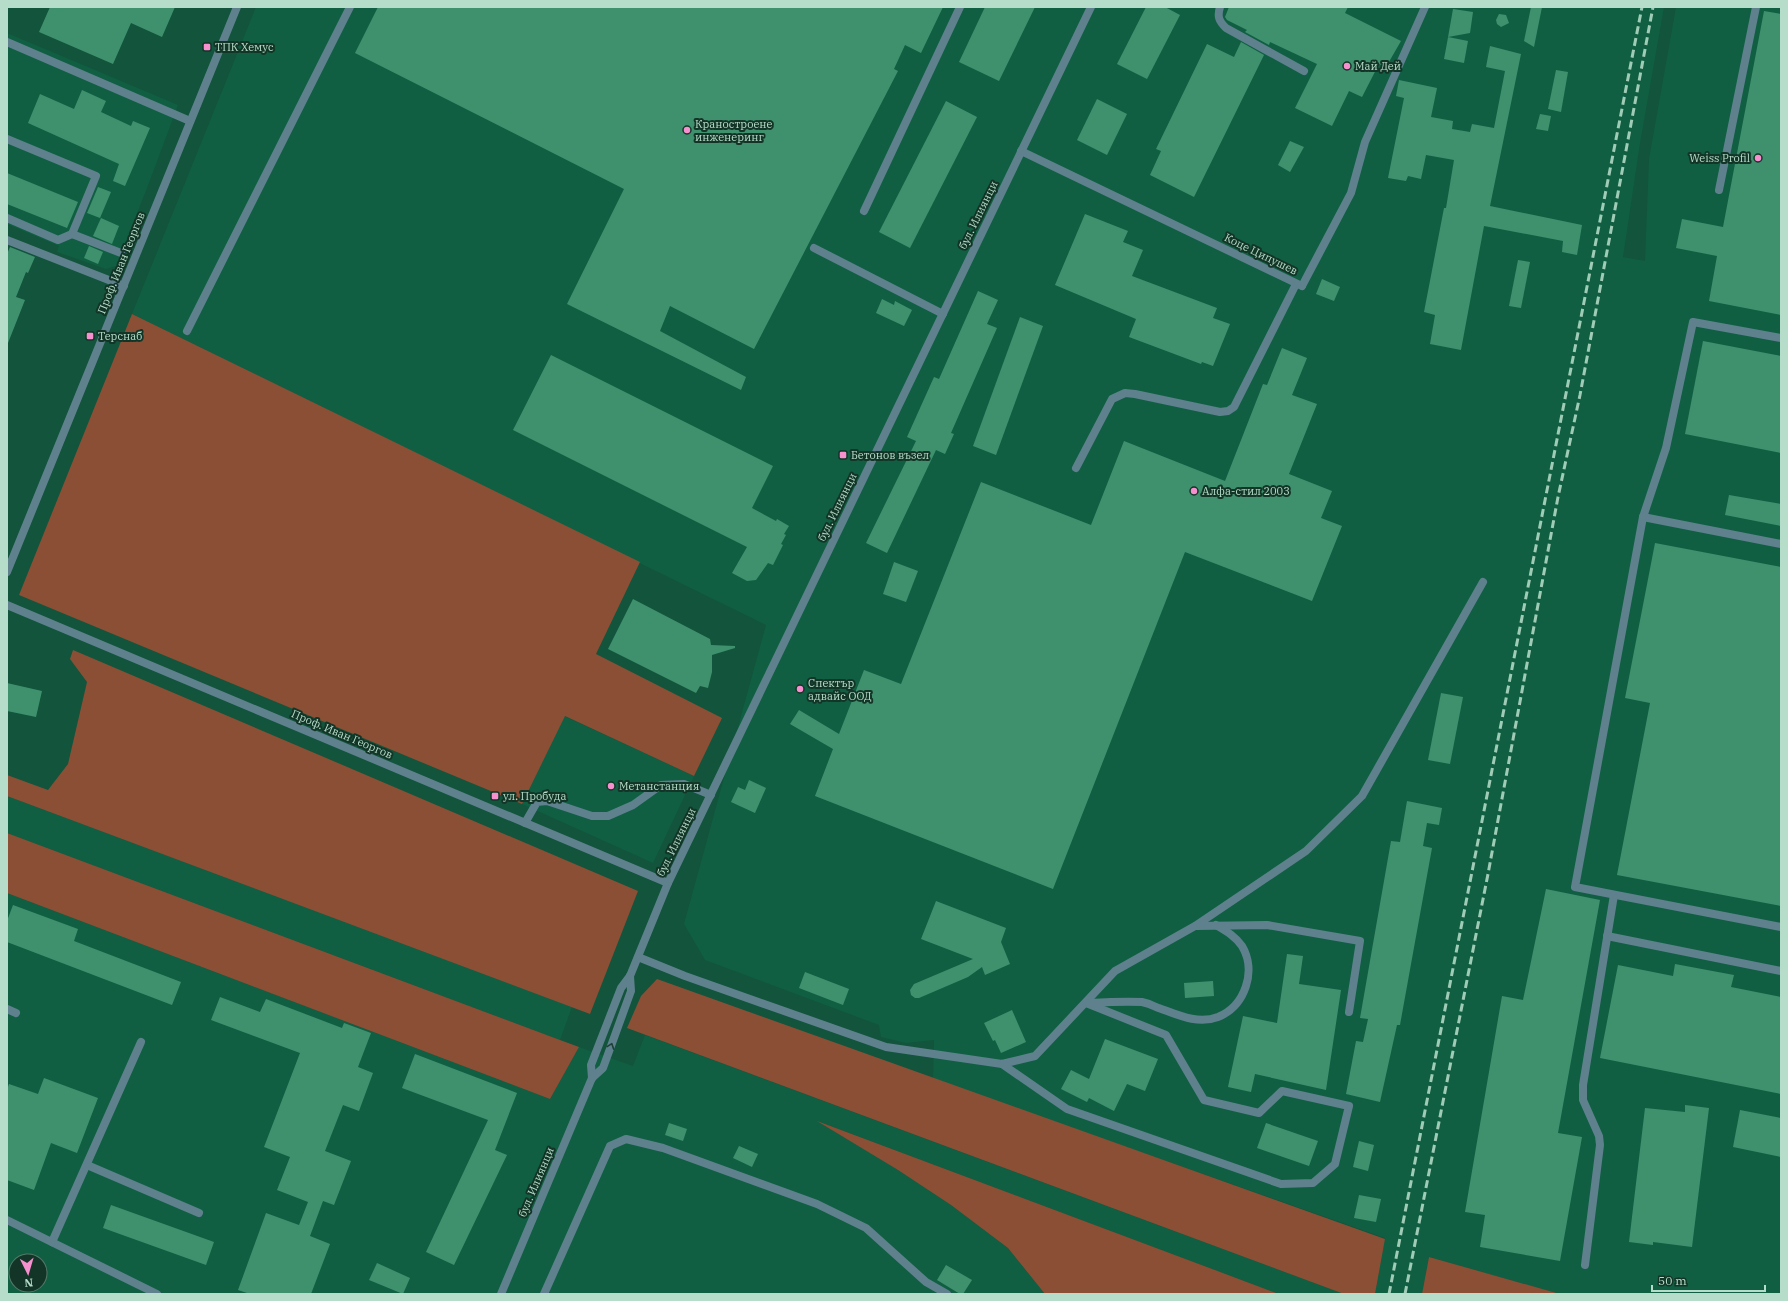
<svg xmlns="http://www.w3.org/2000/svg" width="1788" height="1301" viewBox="0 0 1788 1301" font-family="'IBM Plex Serif',serif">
<rect width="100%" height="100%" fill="#12543c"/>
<g fill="#105f43" fill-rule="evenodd">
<path d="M 256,7 L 1664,7 L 1640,143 L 1623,257 L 1645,261 L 1649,159 L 1676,7 L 1781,7 L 1781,1294 L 1560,1294 L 1429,1257 L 1422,1294 L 1375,1294 L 1385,1238 L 933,1079 L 934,1040 L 906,1043 L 881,1037 L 879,1025 L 705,960 L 684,924 L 766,625 L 132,314 Z"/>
<path d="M 7,33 L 178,105 L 147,188 L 116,266 L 106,269 L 57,252 L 59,246 L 7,224 Z"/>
<path d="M 564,716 L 694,776 L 653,863 L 522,804 Z"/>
<path d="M 7,796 L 572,1007 L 560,1040 L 7,833 Z"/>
<path d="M 7,893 L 550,1099 L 579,1047 L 633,1066 L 645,1035 L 1344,1294 L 1279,1294 L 820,1122 L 898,1170 L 951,1205 L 1008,1248 L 1045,1294 L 7,1294 ZM 16,1261 L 40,1261 L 40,1285 L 16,1285 Z"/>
</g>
<g fill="#8b4f35">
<path d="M 132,314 L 640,562 L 596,654 L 722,718 L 694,776 L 565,716 L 522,804 L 19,595 Z"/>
<path d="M 73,650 L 638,891 L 590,1014 L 7,796 L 7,775 L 48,790 L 68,764 L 87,682 L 70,659 Z"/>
<path d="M 7,833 L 560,1040 L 579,1047 L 550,1099 L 7,893 Z"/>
<path d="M 657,979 L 1385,1239 L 1375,1294 L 1344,1294 L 627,1028 L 641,996 Z"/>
<path d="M 817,1121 L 1279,1294 L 1045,1294 L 1008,1248 L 951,1205 L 898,1170 Z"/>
<path d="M 1429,1257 L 1560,1294 L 1422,1294 Z"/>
</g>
<g fill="#3f916e">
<path d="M 50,7 L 175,7 L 162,37 L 131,23 L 113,64 L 39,32 Z"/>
<path d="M 378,7 L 943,7 L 921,53 L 905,45 L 894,69 L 898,71 L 754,349 L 670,306 L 660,331 L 746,377 L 741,390 L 567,304 L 624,189 L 355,53 Z"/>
<path d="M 985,7 L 1035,7 L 999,81 L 959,62 Z"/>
<path d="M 1146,7 L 1165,7 L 1180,15 L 1147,79 L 1117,64 Z"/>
<path d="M 1229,7 L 1348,7 L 1345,13 L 1401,41 L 1386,67 L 1379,64 L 1362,97 L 1349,91 L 1332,126 L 1295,108 L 1317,64 L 1270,42 L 1269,45 L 1245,32 L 1247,30 L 1227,20 L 1225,17 Z"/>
<path d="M 1531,7 L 1542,7 L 1534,47 L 1524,41 Z"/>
<path d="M 1453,9 L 1473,12 L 1470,33 L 1448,37 L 1468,41 L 1464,63 L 1444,59 L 1447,43 Z"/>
<path d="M 1764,11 L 1781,14 L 1781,315 L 1709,301 L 1717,256 L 1676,248 L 1682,219 L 1723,227 Z"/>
<path d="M 1499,14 L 1506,15 L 1509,23 L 1501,27 L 1497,24 L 1496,20 Z"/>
<path d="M 1241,42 L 1264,55 L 1194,197 L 1150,175 L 1161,151 L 1156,149 L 1207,44 L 1234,57 Z"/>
<path d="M 1490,46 L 1521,54 L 1490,206 L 1582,225 L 1577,255 L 1562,252 L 1563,241 L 1484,226 L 1461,350 L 1430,344 L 1435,315 L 1424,312 L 1444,208 L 1446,208 L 1454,160 L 1426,155 L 1421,179 L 1408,176 L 1406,181 L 1388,178 L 1404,98 L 1396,96 L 1399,80 L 1437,88 L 1431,117 L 1453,121 L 1452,129 L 1470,132 L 1472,124 L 1494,128 L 1505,71 L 1486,67 Z"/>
<path d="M 1556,70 L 1568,72 L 1561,112 L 1548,109 Z"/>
<path d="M 82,90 L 106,101 L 101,112 L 131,126 L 133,121 L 150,128 L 125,186 L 113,181 L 119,164 L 28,123 L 40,94 L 74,109 Z"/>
<path d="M 1097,99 L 1127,114 L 1107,155 L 1077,140 Z"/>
<path d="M 946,101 L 977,117 L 910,248 L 879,232 Z"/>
<path d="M 1540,114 L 1551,116 L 1548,131 L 1536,129 Z"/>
<path d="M 1290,141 L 1304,147 L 1290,172 L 1278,165 Z"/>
<path d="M 7,173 L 78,202 L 67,228 L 7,204 Z"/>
<path d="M 98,187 L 111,192 L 100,218 L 87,213 Z"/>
<path d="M 1085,214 L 1128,231 L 1123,242 L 1143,250 L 1132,276 L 1217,308 L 1213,318 L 1230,324 L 1213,366 L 1202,362 L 1201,364 L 1129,337 L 1136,319 L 1055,285 Z"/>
<path d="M 101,218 L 119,226 L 112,244 L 93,236 Z"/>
<path d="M 89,246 L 103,252 L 98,264 L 84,258 Z"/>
<path d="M 10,247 L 35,257 L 28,273 L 26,272 L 16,297 L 25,300 L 8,343 L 7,254 Z"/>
<path d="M 1518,260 L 1530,262 L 1521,308 L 1509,306 Z"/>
<path d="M 1322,279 L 1340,287 L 1334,301 L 1316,294 Z"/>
<path d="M 978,291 L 998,300 L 987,324 L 997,328 L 951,433 L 954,434 L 945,454 L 936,450 L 887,553 L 866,543 L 916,441 L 907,437 L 934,377 L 939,379 Z"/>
<path d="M 882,299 L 894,305 L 895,301 L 912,310 L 904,326 L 876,313 Z"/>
<path d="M 1020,317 L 1043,326 L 996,455 L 973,446 Z"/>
<path d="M 1703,341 L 1781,356 L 1781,453 L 1685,434 Z"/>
<path d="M 1282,348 L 1307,358 L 1292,395 L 1317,404 L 1289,474 L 1332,491 L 1321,518 L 1342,526 L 1312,601 L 1185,552 L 1053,889 L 815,796 L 833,749 L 790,724 L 799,710 L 839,734 L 864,670 L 901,684 L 981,482 L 1091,525 L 1124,441 L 1225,481 L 1263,384 L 1267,385 Z"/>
<path d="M 551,355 L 773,466 L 752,508 L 776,521 L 777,519 L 789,526 L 784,534 L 786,535 L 781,544 L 783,545 L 773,565 L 768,563 L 756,580 L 747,581 L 732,573 L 747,547 L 513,430 Z"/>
<path d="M 1729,495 L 1781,504 L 1781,526 L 1725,515 Z"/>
<path d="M 1655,543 L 1781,567 L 1781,906 L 1617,875 L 1650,703 L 1625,698 Z"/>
<path d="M 894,562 L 918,571 L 906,602 L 883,594 Z"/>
<path d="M 633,599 L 710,639 L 711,645 L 735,646 L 735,648 L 712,655 L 712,672 L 708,688 L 700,686 L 696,693 L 608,649 Z"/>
<path d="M 7,683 L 42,691 L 36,717 L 7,711 Z"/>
<path d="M 1441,693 L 1463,697 L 1450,764 L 1428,760 Z"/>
<path d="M 749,780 L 766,788 L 755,813 L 731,802 L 738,787 L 745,790 Z"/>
<path d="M 1407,801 L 1442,808 L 1439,825 L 1427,823 L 1423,846 L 1432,848 L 1400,1025 L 1397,1025 L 1380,1102 L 1346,1094 L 1356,1041 L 1363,1042 L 1368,1019 L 1360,1018 L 1391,841 L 1400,842 Z"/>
<path d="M 1546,889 L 1600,900 L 1558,1133 L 1582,1137 L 1560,1261 L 1480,1247 L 1485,1215 L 1465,1212 L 1502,996 L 1523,1000 Z"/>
<path d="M 936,901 L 1006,928 L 1001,942 L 1010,964 L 985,975 L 982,967 L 968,977 L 919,998 L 915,998 L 911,995 L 910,990 L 914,984 L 973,959 L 921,939 Z"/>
<path d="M 13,905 L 78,929 L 74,941 L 181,982 L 172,1005 L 7,942 L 7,921 Z"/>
<path d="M 1287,954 L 1303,956 L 1299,984 L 1341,990 L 1326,1090 L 1255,1074 L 1251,1092 L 1228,1087 L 1243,1016 L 1277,1023 Z"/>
<path d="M 1675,964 L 1734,975 L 1731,987 L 1781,997 L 1781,1094 L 1600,1058 L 1618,965 L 1673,976 Z"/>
<path d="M 805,972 L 849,989 L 843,1005 L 799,988 Z"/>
<path d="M 1213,981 L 1214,996 L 1185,998 L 1184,983 Z"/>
<path d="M 220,997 L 260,1012 L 266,999 L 342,1028 L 344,1023 L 371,1033 L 358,1067 L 373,1073 L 359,1111 L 343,1105 L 325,1151 L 351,1161 L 334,1205 L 323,1201 L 310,1236 L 330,1244 L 311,1294 L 250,1294 L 238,1290 L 266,1213 L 299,1225 L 308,1202 L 277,1190 L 290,1157 L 264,1147 L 300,1053 L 211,1020 Z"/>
<path d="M 1012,1010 L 1026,1042 L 1001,1053 L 995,1040 L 993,1041 L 984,1023 Z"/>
<path d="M 1105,1039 L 1158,1059 L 1145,1091 L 1127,1084 L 1114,1111 L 1089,1098 L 1087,1102 L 1061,1089 L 1071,1070 L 1089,1079 Z"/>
<path d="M 415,1054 L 517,1093 L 495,1150 L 507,1155 L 454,1265 L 426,1252 L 488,1120 L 402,1088 Z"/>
<path d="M 44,1078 L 98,1098 L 77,1153 L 51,1143 L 34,1190 L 7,1180 L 7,1090 L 9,1084 L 38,1094 Z"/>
<path d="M 1685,1105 L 1709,1108 L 1692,1247 L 1653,1242 L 1653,1245 L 1629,1242 L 1645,1108 L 1685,1112 Z"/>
<path d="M 1740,1110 L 1781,1118 L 1781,1157 L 1733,1147 Z"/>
<path d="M 669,1123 L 687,1129 L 683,1141 L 665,1135 Z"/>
<path d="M 1266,1123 L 1318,1141 L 1309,1166 L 1257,1148 Z"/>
<path d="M 1359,1141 L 1374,1145 L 1368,1171 L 1353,1167 Z"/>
<path d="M 739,1146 L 758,1154 L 752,1167 L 733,1158 Z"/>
<path d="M 1359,1195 L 1381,1199 L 1376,1222 L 1354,1218 Z"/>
<path d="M 111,1205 L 214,1242 L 206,1265 L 103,1228 Z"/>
<path d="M 377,1263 L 410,1278 L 403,1294 L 369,1280 Z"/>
<path d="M 946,1265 L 972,1280 L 963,1294 L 960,1294 L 937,1280 Z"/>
</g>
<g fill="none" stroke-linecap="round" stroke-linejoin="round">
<g stroke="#5f818e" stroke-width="8">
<path d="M 1220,7 C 1217,17 1219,21 1226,28 L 1304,71"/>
<path d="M 7,42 L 190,121"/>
<path d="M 7,139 L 96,176 L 72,234 L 58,240 L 7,218"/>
<path d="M 1719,190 L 1756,7"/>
<path d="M 864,211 L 960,7"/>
<path d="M 72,234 L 121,253"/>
<path d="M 7,240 L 124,286"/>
<path d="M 814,248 L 943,314"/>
<path d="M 1302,286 L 1351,193 L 1365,142 L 1425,7"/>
<path d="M 187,331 L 350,7"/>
<path d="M 1781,338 L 1693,322 L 1666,448 L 1643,517 L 1575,887 L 1781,927"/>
<path d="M 1076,468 L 1112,399 L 1125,393 L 1135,394 L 1220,412 L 1228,411 L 1234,407 L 1296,284"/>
<path d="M 1643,517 L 1781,544"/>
<path d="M 525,823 L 537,802 L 547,801 L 592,816 L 608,816 L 633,805 L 661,785 L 684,784 L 711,795"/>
<path d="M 1196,926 L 1267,925 L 1360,941 L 1349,1012"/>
<path d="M 1607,936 L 1781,971"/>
<path d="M 638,957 L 685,976 L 886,1047 L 1002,1064 L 1035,1056 L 1115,971 L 1195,926 L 1306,851 L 1362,796 L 1483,582"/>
<path d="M 1090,1003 C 1107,1002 1125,1001 1142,1002 C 1147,1003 1152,1005 1156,1007 C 1176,1014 1197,1025 1218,1017 C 1245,1006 1257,971 1242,946 C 1235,936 1226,931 1216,925"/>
<path d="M 7,1009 L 16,1013"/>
<path d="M 1002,1064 L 1067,1109 L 1281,1184 L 1313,1183 L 1335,1164 L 1349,1106 L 1282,1091 L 1259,1113 L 1204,1100 L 1166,1035 L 1086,1003"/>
<path d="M 87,1165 L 199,1213"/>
<path d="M 52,1242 L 141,1042"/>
<path d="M 1585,1265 L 1600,1145 L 1599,1136 L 1583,1100 L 1583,1085 L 1614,895"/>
<path d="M 544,1294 L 610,1146 L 626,1139 L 663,1148 L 817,1204 L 866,1228 L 926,1282 L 947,1294"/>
</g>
<g stroke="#5f818e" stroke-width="8">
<path d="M 1021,151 L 1302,286"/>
<path d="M 7,572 L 237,7"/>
<path d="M 7,605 L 668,883 L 630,976 L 621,988 L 591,1065 L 592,1078"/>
<path d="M 7,1220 L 157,1294"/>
<path d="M 501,1294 L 592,1078 L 603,1068 L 631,991 L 630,976"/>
</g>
<path stroke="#5f818e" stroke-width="8" d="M 668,883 L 1091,7"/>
<g stroke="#a0cbb6" stroke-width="3" stroke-dasharray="8 4" stroke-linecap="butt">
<path d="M 1389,1294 L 1642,7"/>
<path d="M 1405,1294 L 1488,874 L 1558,497 L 1580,395 L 1653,7"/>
</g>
</g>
<defs><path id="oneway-chevron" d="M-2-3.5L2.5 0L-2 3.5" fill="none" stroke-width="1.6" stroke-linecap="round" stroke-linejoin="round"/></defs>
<use stroke="#1e4036" href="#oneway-chevron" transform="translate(611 1046) rotate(-70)"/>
<g fill="#f690cf" stroke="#133527" stroke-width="1.5">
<rect x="203" y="43" width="8" height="8" rx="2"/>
<circle cx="1347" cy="66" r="4"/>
<circle cx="687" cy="130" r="4"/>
<circle cx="1758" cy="158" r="4"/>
<rect x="86" y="332" width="8" height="8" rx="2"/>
<rect x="839" y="451" width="8" height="8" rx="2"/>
<circle cx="1194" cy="491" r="4"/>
<circle cx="800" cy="689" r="4"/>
<circle cx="611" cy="786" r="4"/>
<rect x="491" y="792" width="8" height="8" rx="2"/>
</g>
<g text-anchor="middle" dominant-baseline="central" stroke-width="4" stroke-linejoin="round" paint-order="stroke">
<g font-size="11" fill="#b6ddc9" stroke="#133527" text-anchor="start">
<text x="215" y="47">ТПК Хемус</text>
<text x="1355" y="66">Май Дей</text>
<text x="695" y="124">Краностроене<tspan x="695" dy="13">инженеринг</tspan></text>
<text x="1750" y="158" text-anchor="end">Weiss Profil</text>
<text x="98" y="336">Терснаб</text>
<text x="851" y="455">Бетонов възел</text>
<text x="1202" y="491">Алфа-стил 2003</text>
<text x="808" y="683">Спектър<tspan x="808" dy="13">адвайс ООД</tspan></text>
<text x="619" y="786">Метанстанция</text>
<text x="503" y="796">ул. Пробуда</text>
</g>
<g font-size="11" fill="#b6ddc9" stroke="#133527">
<text transform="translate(978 215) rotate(-64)">бул. Илиянци</text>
<text transform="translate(1261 254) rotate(26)">Коце Ципушев</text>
<text transform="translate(121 263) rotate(-68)">Проф. Иван Георгов</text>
<text transform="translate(837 507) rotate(-64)">бул. Илиянци</text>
<text transform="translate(342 734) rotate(23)">Проф. Иван Георгов</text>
<text transform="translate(676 842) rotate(-64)">бул. Илиянци</text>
<text transform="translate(536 1182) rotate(-67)">бул. Илиянци</text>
</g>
</g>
<rect width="1788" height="1301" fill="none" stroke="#b6ddc9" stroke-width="16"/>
<g transform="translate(28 1273) rotate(175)"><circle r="19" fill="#133527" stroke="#547868"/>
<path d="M0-3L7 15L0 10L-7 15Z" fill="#f690cf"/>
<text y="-6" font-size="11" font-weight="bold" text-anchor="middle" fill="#b6ddc9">N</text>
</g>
<path d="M1652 1285v6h113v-6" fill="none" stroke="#b6ddc9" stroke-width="2"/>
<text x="1658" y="1285" font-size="12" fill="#b6ddc9" stroke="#133527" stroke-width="3" paint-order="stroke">50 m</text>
</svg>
